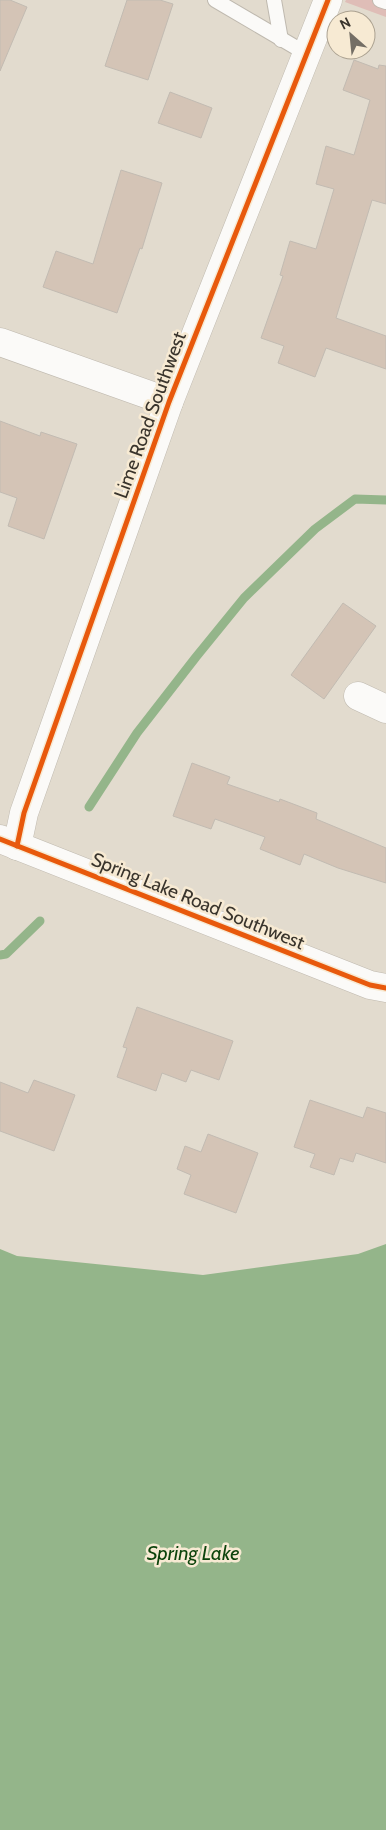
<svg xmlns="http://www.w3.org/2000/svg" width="386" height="1830" viewBox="0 0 386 1830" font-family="Cabin,sans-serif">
<rect width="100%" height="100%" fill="#e2dbce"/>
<path fill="#dfbdb7" d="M 346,0 L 386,0 L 386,17 L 345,2 Z"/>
<path fill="#94b58a" d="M 386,1244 L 386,1830 L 0,1830 L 0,1249 L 17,1256 L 203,1275 L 358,1254 Z"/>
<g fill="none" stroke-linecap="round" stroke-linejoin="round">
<g stroke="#94b58a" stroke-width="9">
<path d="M 89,807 L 137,733 L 196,657 L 244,598 L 315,529 L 355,499 L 386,500"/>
<path d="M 0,955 L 6,954 L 40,921"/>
</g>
</g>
<g fill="#d4c4b6" stroke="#c2bbb2">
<path d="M 0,0 L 10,0 L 27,7 L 0,71 Z"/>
<path d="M 127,0 L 160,0 L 173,4 L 148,80 L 105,66 Z"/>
<path d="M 354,60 L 378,69 L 379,65 L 386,66 L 386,204 L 372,200 L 336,318 L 386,336 L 386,369 L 326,348 L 315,377 L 278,363 L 284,346 L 261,338 L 283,276 L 280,275 L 290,241 L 316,249 L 334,189 L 316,184 L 326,146 L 354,155 L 370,100 L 343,90 Z"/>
<path d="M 170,92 L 212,108 L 201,138 L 158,123 Z"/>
<path d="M 121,170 L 162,183 L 142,249 L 140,248 L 117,313 L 43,287 L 56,251 L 93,264 Z"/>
<path d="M 0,421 L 40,436 L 41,432 L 77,444 L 44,539 L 8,526 L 17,498 L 0,492 Z"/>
<path d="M 343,603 L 376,626 L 324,699 L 291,675 Z"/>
<path d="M 192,763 L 230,777 L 227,784 L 279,802 L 280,799 L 317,813 L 316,819 L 386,848 L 386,883 L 338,868 L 304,854 L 300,865 L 260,849 L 265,837 L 215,819 L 211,829 L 173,816 Z"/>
<path d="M 137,1007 L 233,1041 L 219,1080 L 191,1070 L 186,1082 L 162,1073 L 156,1091 L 117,1077 L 127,1048 L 123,1047 Z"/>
<path d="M 34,1080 L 75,1095 L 54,1151 L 0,1131 L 0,1082 L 28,1093 Z"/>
<path d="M 310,1100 L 363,1118 L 367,1107 L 386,1113 L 386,1163 L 356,1153 L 353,1162 L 340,1158 L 334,1175 L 310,1167 L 315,1154 L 294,1147 Z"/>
<path d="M 208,1134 L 258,1153 L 236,1213 L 184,1194 L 191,1175 L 177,1169 L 185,1146 L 201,1152 Z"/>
</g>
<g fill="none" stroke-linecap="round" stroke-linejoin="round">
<defs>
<g id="service">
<path d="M 215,0 L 307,54"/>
<path d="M 274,0 L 281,40"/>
<path d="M 380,0 L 386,2"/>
</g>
<g id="minor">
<path d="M 0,342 L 169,402"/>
<path d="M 358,696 L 386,709"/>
<path d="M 17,846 L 24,813 L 169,402 L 328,0"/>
</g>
<path id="tertiary" d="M 0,839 L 370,985 L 386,988"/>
</defs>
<use href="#service" stroke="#bfb9af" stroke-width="16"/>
<use href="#minor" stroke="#bfb9af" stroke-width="29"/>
<use href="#tertiary" stroke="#bfb9af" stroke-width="29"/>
<use href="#service" stroke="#fbfaf8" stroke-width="14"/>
<use href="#minor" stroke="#fbfaf8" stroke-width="28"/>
<use href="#tertiary" stroke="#fbfaf8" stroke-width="28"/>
<defs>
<g id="cycleway">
<path d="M 0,839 L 370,985 L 386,988"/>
<path d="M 17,846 L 24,813 L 169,402 L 328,0"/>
</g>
</defs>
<use href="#cycleway" stroke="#f7ead3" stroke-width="8"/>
<use href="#cycleway" stroke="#e8590c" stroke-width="5"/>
</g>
<g text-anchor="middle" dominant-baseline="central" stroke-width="5" stroke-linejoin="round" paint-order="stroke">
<g font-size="19" fill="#39342c" stroke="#f7ead3">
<text transform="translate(150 415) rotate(-70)">Lime Road Southwest</text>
<text transform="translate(198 901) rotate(22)">Spring Lake Road Southwest</text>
</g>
<g font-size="20" font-style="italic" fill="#0d440c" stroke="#f7ead3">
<text x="193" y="1553">Spring Lake</text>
</g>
</g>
<g transform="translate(351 35) rotate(333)"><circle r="24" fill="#f7ead3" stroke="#aba190"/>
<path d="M0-4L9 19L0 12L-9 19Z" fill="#746e65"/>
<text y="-8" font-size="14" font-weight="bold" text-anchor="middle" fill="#39342c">N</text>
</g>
</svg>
